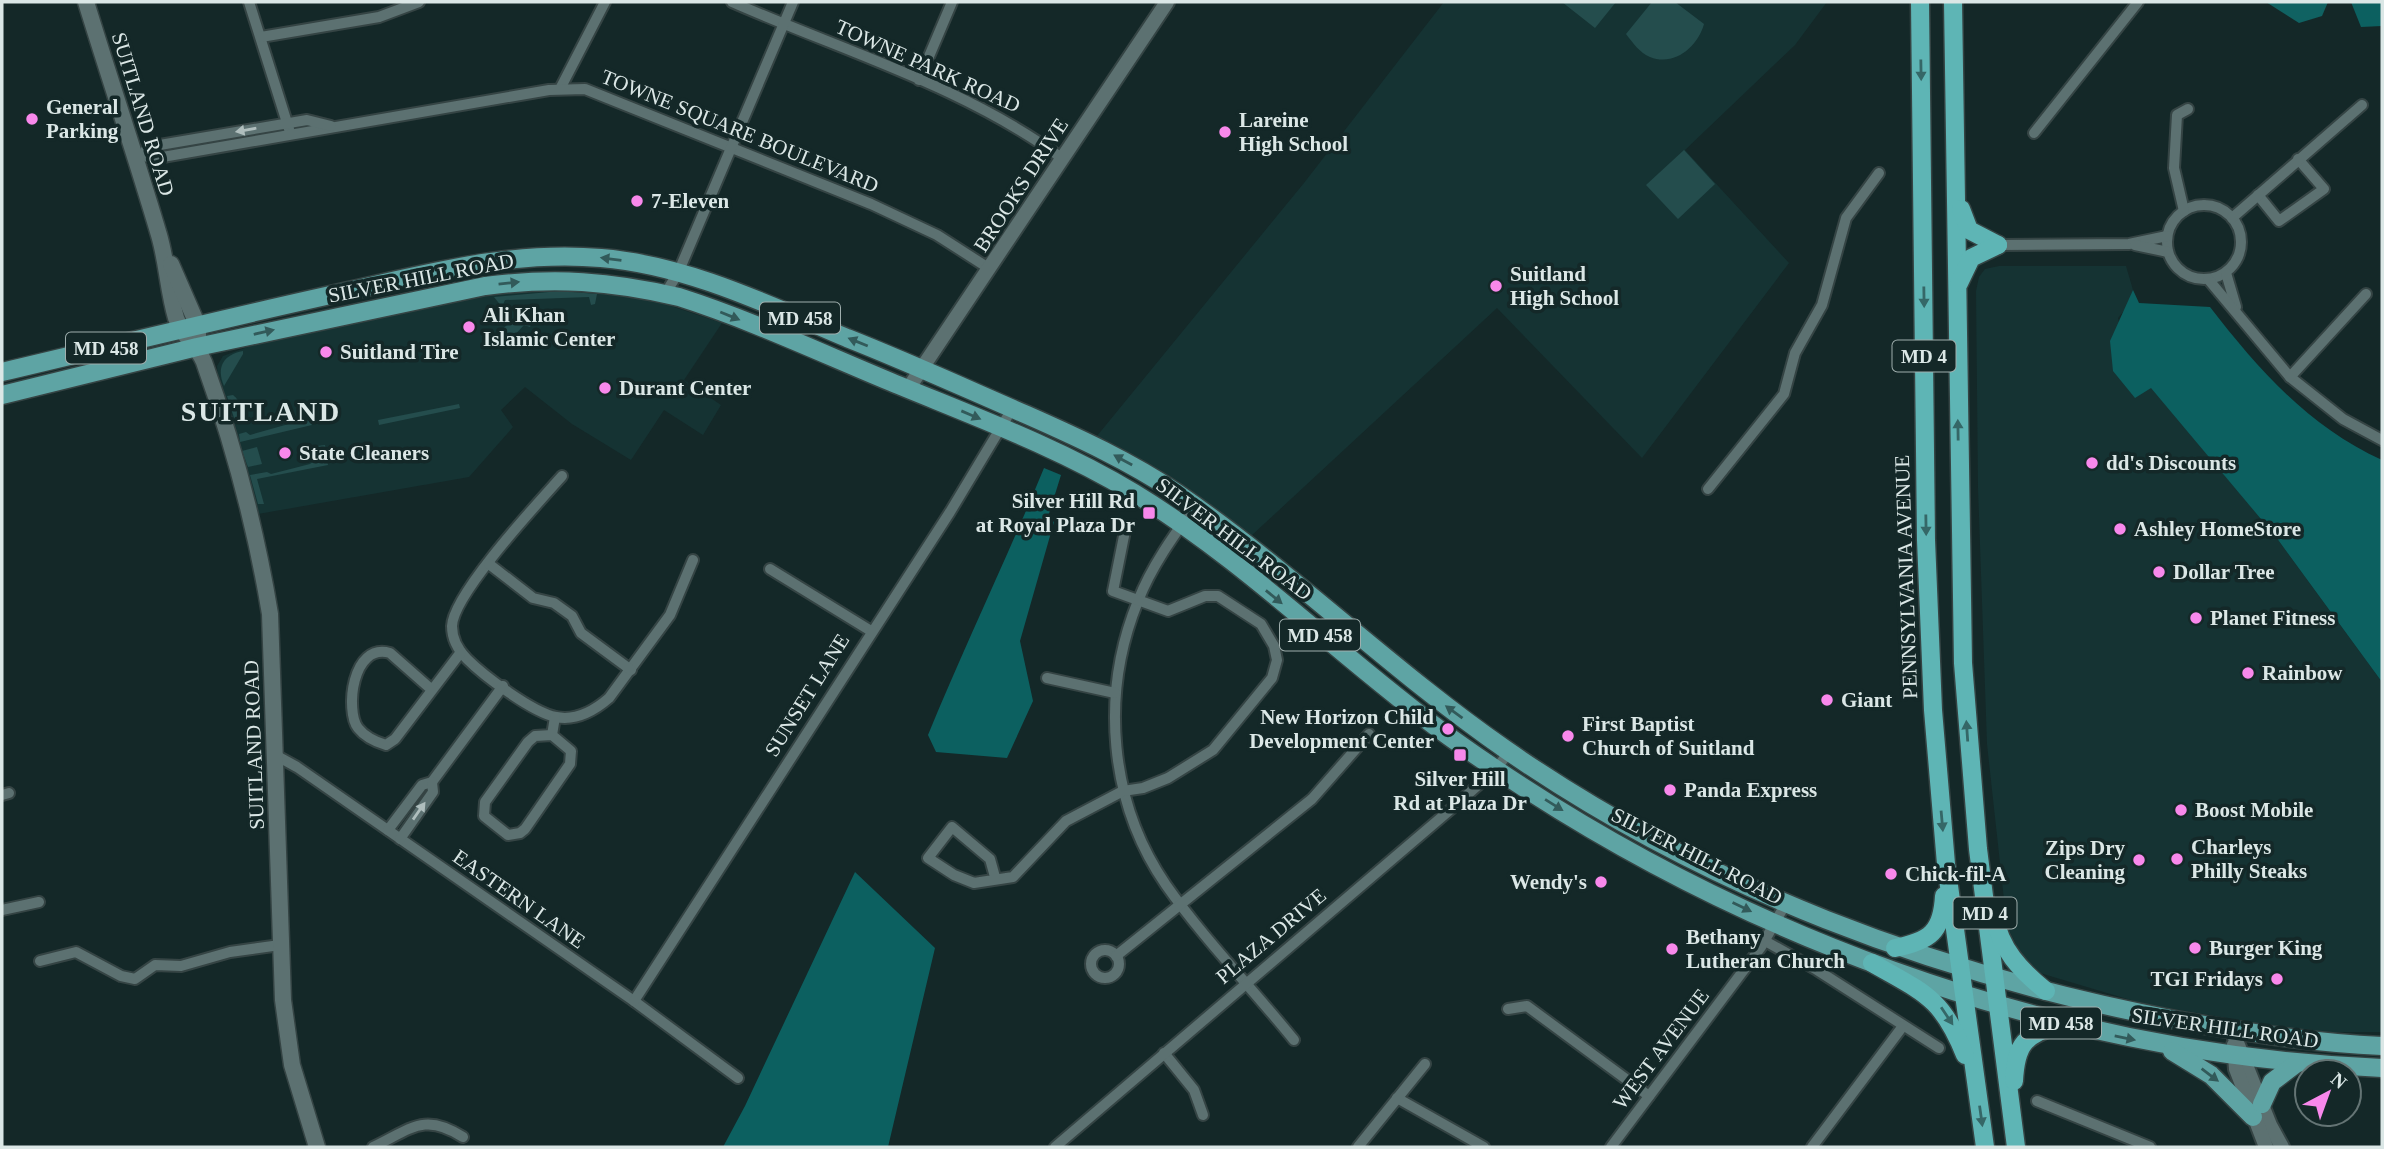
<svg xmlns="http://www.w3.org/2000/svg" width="2384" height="1149" viewBox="0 0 2384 1149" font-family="'Times New Roman',serif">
<rect width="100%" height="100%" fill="#142828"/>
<g fill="#153333">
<path d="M 1444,2 L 1827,2 L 1795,45 L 1685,150 L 1789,263 L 1642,458 L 1497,308 L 1251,536 L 1170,478 L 1097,436 L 1304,183 Z"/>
<path d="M 1999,266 L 2126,266 L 2133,290 L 2127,307 L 2118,318 L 2135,397 L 2151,387 L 2276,537 L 2382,682 L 2382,1032 L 2310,1032 L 2144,1004 L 2040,973 L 2021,954 L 2007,927 L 1987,744 L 1978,488 L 1976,291 L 1979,277 L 1985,269 Z"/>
<path d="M 535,288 L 582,289 L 644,297 L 722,323 L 684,380 L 721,405 L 703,435 L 664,410 L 631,460 L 572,424 L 525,387 L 501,410 L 513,427 L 469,477 L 258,514 L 218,379 L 217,366 L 223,356 L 259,343 L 364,320 L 466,298 Z"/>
</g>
<g fill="#244d4d">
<path d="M 1562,2 L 1616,2 L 1595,28 Z"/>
<path d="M 1652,2 L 1675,2 L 1704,24 C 1698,46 1675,67 1650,57 C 1640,53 1633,43 1626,34 Z"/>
<path d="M 1684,150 L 1715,184 L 1678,219 L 1646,185 Z"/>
<path d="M 560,291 L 597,294 L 595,304 L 591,305 L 589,297 L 505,300 L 502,307 L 494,297 Z"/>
<path d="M 535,316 L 530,327 L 524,325 L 511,339 L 501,330 L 517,317 Z"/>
<path d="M 243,351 L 243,354 L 224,386 C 216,367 223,355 243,351 Z"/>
<path d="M 233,395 C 240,400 243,411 242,420 L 236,424 L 227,396 Z"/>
<path d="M 459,404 L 460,408 L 379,425 L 378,420 Z"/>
<path d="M 310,418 L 312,425 L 240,442 L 239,434 L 246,432 L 250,435 Z"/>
<path d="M 325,445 L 328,465 L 257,479 L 264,504 L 258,504 L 250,475 L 267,472 L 271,474 L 310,464 L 318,458 L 317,446 Z"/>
<path d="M 257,447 L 262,464 L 248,467 L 242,451 Z"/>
</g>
<g fill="#0c6060">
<path d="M 2351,2 L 2382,2 L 2382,26 L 2361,27 Z"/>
<path d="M 2133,290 L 2139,303 L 2210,307 C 2258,369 2309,427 2382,460 L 2382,682 L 2276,537 L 2151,388 L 2135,398 L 2113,371 L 2110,341 Z"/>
<path d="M 1044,468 L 1061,475 L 1048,517 L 1054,522 L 1020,641 L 1033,701 L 1007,758 L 936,752 L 928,735 C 965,645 1007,558 1044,468 Z"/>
<path d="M 855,872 L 935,948 L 888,1147 L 723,1147 L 745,1106 Z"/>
</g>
<path fill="#106262" d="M 2266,2 L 2328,2 L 2322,16 L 2299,23 Z"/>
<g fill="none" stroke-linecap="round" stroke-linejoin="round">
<defs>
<g id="minor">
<path d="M 249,2 L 289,129"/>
<path d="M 732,2 C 843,51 964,86 1063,159"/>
<path d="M 261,37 L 379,17 L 419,2"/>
<path d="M 919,80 L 952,2"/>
<path d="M 560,89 L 605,2"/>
<path d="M 2034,133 L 2138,2"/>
<path d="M 143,154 L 151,159 L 549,90 L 585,89 L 871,204 L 937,235 L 990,269"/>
<path d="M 143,154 L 148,147 L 307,120 L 331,126"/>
<path d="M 2258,195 L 2279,221 L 2324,189 L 2298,159"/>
<circle cx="2204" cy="242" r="37"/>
<path d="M 2184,211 L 2174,168 L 2177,115 L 2188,109"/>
<path d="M 2232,218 L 2362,105"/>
<path d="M 1998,245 L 2129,244 L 2167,236"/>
<path d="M 2135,245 L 2168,252"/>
<path d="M 2226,273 L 2236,307"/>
<path d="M 2208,279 L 2290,377 L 2343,419 L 2382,440"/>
<path d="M 665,294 L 678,273 L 793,2"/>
<path d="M 2290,377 L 2366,294"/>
<path d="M 562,476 C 539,502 453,594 452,626 C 452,638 458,650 467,659 C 484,676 532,712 556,717 C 576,721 594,711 609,698 L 670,615 L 693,560"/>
<path d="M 1708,489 L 1784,394 L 1795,353 L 1822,305 L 1846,218 L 1879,173"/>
<path d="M 1195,506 C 1174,535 1151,567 1138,601 C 1100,694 1109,802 1166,885 C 1204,939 1252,988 1294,1040"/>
<path d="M 489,564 L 533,598 L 554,603 L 572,616 L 581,633 L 631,670"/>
<path d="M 770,569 L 871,631"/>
<path d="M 1047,678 L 1115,693"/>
<path d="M 432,690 L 390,653 C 352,642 345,711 358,728 C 365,737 376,742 386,745 L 395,739 L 461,652"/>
<path d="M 552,735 L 571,751 L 570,764 L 525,829 L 520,833 L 508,835 L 484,816 L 485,802 L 528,742 L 535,736 L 552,735 L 555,717"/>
<path d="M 275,755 L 297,767 L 634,1001 L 738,1078"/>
<path d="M 2,795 L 9,793"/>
<path d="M 388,830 L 422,785 L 432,782 L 503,686"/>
<path d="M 400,839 L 433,792 L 432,782"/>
<path d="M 995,877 L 990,859 L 952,827 L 928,858 L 954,875 L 974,883 L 1013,877 L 1066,821 L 1123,791 L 1143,788 L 1168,778 L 1213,750 L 1272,678 L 1277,660 L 1274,646 L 1261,624 L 1218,596 L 1205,596 L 1168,611 L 1113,591 L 1126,526"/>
<path d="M 2,910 L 39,902"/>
<path d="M 1765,941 L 1817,970 L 1939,1048"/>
<circle cx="1105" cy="964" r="14"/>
<path d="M 1116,956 L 1312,799 L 1369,734"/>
<path d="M 40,961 L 76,952 L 121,976 L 135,979 L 155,965 L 181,966 L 230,952 L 280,945"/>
<path d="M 634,1001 L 950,512 L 1012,409"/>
<path d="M 1508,1009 L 1527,1006 L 1649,1096"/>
<path d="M 1164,1053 L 1194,1090 L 1203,1115"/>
<path d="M 1397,1098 L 1484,1147"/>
<path d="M 2037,1101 L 2150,1147"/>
<path d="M 373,1147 C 411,1129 424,1112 463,1137"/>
<path d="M 1055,1147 L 1457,804 L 1496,769 L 1509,752"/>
<path d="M 1358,1147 L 1425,1064"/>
<path d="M 1611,1147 L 1761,947 L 1786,903"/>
<path d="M 1812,1147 L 1903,1026"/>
</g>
<g id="tertiary">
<path d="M 908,389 L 1167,2"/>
<path d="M 2232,1030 L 2270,1125 L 2282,1147"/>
<path d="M 2234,1045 L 2236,1069 L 2266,1147"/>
</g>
<g id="secondary">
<path d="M 86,2 C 110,80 136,157 159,235 C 167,262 168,291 176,318 C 182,336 197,345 204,362 C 233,443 256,529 270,614 L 283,1000 L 292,1065 L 317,1147"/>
<path d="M 171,264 L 198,326 L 198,337"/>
</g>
<g id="primary">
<path d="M 2,372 C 116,345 230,317 344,292 C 429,273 513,250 601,258 C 687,265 769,305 847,338 C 908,362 967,389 1027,415 C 1079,438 1129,461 1177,493 C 1291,571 1391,670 1505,749 C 1705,888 1938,975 2176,1020 C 2244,1032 2313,1043 2382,1046"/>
<path d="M 2,395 L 197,347 L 485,286 C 555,277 610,281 679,297 C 751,320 821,353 891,382 C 973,416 1058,447 1134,493 C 1248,562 1343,660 1451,738 C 1722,932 2048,1054 2382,1068"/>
<path d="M 2172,1051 L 2211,1075 L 2253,1117"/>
<path d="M 2262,1104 L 2272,1082 L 2297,1063"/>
</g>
<g id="trunk">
<path d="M 1920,2 L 1926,540 L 1933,710 L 1946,864 L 1985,1147"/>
<path d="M 1953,2 L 1963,663 L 1978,849 L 2016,1147"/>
<path d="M 1961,209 L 1969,230 L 1998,245"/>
<path d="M 1959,283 L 1971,258 L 1998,245"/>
<path d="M 1994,915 C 2000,949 2020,970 2046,991"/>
<path d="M 1895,948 C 1930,941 1942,932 1944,896"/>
<path d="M 1872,963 C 1924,993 1942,997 1965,1055"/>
<path d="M 2014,1081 C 2016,1042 2025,1036 2061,1023"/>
</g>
</defs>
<use href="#minor" stroke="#354444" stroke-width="14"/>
<use href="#tertiary" stroke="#354444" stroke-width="18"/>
<use href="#secondary" stroke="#354444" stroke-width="19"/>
<use href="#primary" stroke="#354444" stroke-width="21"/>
<use href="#trunk" stroke="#354444" stroke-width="21"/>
<use href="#minor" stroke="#5c7171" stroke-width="10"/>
<use href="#tertiary" stroke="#5c7171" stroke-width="14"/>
<use href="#secondary" stroke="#5c7171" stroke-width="16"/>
<use href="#primary" stroke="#5ea4a4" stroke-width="18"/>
<use href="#trunk" stroke="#5eb5b5" stroke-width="18"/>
</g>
<defs><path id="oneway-solid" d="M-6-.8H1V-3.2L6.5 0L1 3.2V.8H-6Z" transform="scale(1.75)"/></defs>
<g fill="#356767">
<use href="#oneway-solid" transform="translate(1921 70) rotate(89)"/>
<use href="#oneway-solid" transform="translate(1924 297) rotate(89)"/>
<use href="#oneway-solid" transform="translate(1958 430) rotate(-91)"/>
<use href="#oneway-solid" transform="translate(1926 525) rotate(89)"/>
<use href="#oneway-solid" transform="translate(1967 731) rotate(-94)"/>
<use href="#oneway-solid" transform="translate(1942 821) rotate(85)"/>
<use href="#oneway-solid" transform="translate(1947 1016) rotate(56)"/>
<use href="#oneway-solid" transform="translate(1981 1116) rotate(82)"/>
</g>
<g fill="#afbebd">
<use href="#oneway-solid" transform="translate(246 130) rotate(170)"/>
<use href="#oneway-solid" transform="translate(419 811) rotate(-55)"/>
</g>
<g fill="#325a5a">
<use href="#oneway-solid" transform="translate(611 259) rotate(-173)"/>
<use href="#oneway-solid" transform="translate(509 283) rotate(-6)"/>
<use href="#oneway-solid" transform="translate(730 316) rotate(22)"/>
<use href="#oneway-solid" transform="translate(264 332) rotate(-13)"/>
<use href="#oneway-solid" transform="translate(858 342) rotate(-158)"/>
<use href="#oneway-solid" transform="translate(971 415) rotate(23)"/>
<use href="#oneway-solid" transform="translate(1123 460) rotate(-151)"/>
<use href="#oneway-solid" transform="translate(1274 597) rotate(39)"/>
<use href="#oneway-solid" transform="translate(1454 712) rotate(-144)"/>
<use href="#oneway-solid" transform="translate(1554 805) rotate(32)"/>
<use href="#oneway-solid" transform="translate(1742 907) rotate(26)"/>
<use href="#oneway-solid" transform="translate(2125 1038) rotate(11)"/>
<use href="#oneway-solid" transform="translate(2210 1075) rotate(37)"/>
</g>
<g fill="#f888eb" stroke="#142828" stroke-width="2.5">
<circle cx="32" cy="119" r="7"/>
<circle cx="1225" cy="132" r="7"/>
<circle cx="637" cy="201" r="7"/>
<circle cx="1496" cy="286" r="7"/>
<circle cx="469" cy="327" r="7"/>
<circle cx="326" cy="352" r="7"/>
<circle cx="605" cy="388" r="7"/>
<circle cx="285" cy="453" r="7"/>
<circle cx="2092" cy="463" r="7"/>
<rect x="1142" y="506" width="14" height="14" rx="3.5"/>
<circle cx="2120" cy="529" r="7"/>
<circle cx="2159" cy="572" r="7"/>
<circle cx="2196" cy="618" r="7"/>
<circle cx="2248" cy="673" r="7"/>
<circle cx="1827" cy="700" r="7"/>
<circle cx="1448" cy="729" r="7"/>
<circle cx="1568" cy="736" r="7"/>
<rect x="1453" y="748" width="14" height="14" rx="3.5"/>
<circle cx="1670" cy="790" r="7"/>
<circle cx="2181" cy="810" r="7"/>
<circle cx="2177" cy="859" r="7"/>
<circle cx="2139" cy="860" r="7"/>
<circle cx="1891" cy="874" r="7"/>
<circle cx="1601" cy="882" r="7"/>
<circle cx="2195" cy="948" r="7"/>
<circle cx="1672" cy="949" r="7"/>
<circle cx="2277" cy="979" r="7"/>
</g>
<g text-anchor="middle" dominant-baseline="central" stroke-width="7" stroke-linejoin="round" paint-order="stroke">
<g fill="#142828" stroke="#9faead" stroke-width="2">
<rect x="760" y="302.5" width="80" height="31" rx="5"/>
<rect x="66" y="332.5" width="80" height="31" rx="5"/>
<rect x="1892.5" y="340.5" width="63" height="31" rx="5"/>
<rect x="1280" y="619.5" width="80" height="31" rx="5"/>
<rect x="1953.5" y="897.5" width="63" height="31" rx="5"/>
<rect x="2021" y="1007.5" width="80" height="31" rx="5"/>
</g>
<g font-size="19" font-weight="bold" fill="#dbe7e6">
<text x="800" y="318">MD 458</text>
<text x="106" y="348">MD 458</text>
<text x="1924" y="356">MD 4</text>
<text x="1320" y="635">MD 458</text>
<text x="1985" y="913">MD 4</text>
<text x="2061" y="1023">MD 458</text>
</g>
<g font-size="21" fill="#dbe7e6" stroke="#142828">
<text transform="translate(928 66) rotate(24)">TOWNE PARK ROAD</text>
<text transform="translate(143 114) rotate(73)">SUITLAND ROAD</text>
<text transform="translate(740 131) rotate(22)">TOWNE SQUARE BOULEVARD</text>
<text transform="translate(1021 185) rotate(-57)">BROOKS DRIVE</text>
<text transform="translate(421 278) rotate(-11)">SILVER HILL ROAD</text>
<text transform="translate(1234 539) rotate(37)">SILVER HILL ROAD</text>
<text transform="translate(1906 577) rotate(-92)">PENNSYLVANIA AVENUE</text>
<text transform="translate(807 695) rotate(-58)">SUNSET LANE</text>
<text transform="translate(254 745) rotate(-92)">SUITLAND ROAD</text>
<text transform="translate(1697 856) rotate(27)">SILVER HILL ROAD</text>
<text transform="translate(519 899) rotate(35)">EASTERN LANE</text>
<text transform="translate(1271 936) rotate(-40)">PLAZA DRIVE</text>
<text transform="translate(2225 1028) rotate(8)">SILVER HILL ROAD</text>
<text transform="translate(1661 1049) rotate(-53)">WEST AVENUE</text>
</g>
<g font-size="21" font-weight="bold" fill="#dbe7e6" stroke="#142828" text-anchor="start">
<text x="46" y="107">General<tspan x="46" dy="24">Parking</tspan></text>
<text x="1239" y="120">Lareine<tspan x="1239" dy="24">High School</tspan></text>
<text x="651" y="201">7-Eleven</text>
<text x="1510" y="274">Suitland<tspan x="1510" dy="24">High School</tspan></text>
<text x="483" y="315">Ali Khan<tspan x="483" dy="24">Islamic Center</tspan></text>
<text x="340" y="352">Suitland Tire</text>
<text x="619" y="388">Durant Center</text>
<text x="299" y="453">State Cleaners</text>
<text x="2106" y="463">dd's Discounts</text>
<text x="1135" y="501" text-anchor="end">Silver Hill Rd<tspan x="1135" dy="24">at Royal Plaza Dr</tspan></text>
<text x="2134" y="529">Ashley HomeStore</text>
<text x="2173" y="572">Dollar Tree</text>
<text x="2210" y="618">Planet Fitness</text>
<text x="2262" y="673">Rainbow</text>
<text x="1841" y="700">Giant</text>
<text x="1434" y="717" text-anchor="end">New Horizon Child<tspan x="1434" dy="24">Development Center</tspan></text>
<text x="1582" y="724">First Baptist<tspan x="1582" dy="24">Church of Suitland</tspan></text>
<text x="1460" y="779" text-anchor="middle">Silver Hill<tspan x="1460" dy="24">Rd at Plaza Dr</tspan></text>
<text x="1684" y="790">Panda Express</text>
<text x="2195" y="810">Boost Mobile</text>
<text x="2191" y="847">Charleys<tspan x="2191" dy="24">Philly Steaks</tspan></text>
<text x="2125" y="848" text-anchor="end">Zips Dry<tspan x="2125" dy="24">Cleaning</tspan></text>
<text x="1905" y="874">Chick-fil-A</text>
<text x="1587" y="882" text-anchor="end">Wendy's</text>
<text x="1686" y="937">Bethany<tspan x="1686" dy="24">Lutheran Church</tspan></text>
<text x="2209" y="948">Burger King</text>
<text x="2263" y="979" text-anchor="end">TGI Fridays</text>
</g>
<g font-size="28" font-weight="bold" letter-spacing="2" fill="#dbe7e6" stroke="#142828">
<text x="261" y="411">SUITLAND</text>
</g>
</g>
<rect width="2384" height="1149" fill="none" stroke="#dbe7e6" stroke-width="7"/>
<g transform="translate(2328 1093) rotate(41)"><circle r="33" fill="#142828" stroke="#647474" stroke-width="2"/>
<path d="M0-5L12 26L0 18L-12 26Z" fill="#f888eb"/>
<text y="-10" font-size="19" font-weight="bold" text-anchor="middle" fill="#dbe7e6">N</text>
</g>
</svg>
